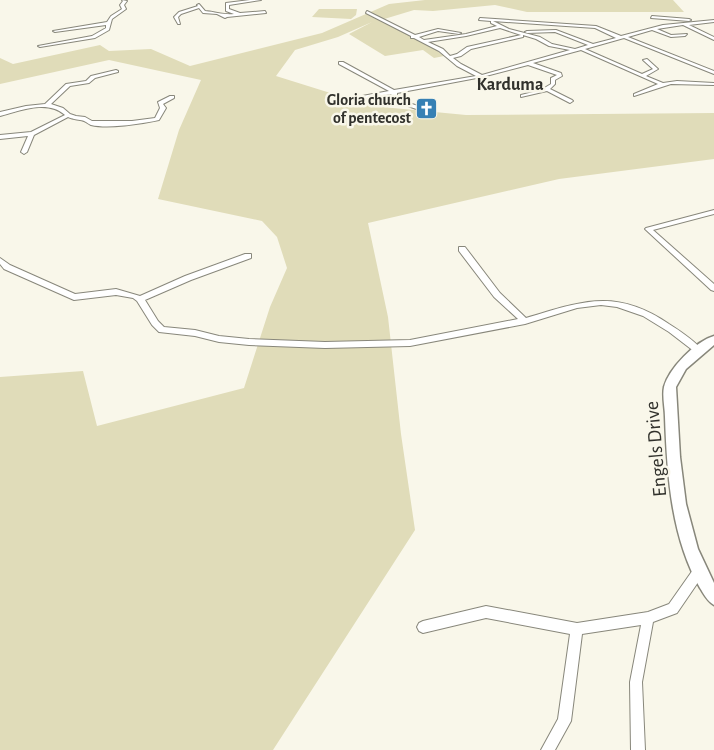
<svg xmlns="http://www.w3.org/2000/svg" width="714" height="750" viewBox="0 0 714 750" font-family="'Alegreya Sans',sans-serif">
<rect width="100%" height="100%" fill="#f9f7ea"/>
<g fill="#e0dcb9">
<path d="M 425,0 L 673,0 L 684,12 L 527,12 L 495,5 L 433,11 L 414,10 L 381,20 L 432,47 L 444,56 L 434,58 L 423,50 L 385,56 L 349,34 L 372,22 L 338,37 L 295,50 L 276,76 L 372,106 L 466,115 L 714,113 L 714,159 L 559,179 L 368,223 L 388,317 L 401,434 L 415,530 L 273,750 L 0,750 L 0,377 L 83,371 L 97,426 L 244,388 L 270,307 L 287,268 L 277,237 L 262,221 L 158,199 L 179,130 L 201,80 L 109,60 L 0,84 L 0,58 L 13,64 L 100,45 L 109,51 L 151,49 L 190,66 L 322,33 L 389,4 Z"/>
<path d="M 319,9 L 357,9 L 356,15 L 351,19 L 312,17 Z"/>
</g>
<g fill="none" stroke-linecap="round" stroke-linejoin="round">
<defs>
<g id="minor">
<path d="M 122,0 L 127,1 L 124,5 L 126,9 L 112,19 L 109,30 L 95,38 L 40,47 L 38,46 L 92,36 L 106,28 L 106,25 L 55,32 L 53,31 L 107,22 L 111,16 L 122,9 L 120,5 L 123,1 Z"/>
<path d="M 250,0 L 261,0 L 229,5 L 229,9 L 240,13 L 265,11 L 266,13 L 227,17 L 225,18 L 217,14 L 203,13 L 199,8 L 181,14 L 178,17 L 180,24 L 178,24 L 174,17 L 179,12 L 198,6 L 197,5 L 199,4 L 205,11 C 216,12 224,15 234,14 L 226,11 L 226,3 Z"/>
<path d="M 367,11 L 415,35 L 438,29 L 461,33 L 459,34 L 438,31 L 419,37 L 424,40 L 466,34 L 497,26 L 491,23 L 491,21 L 479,20 L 480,18 L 596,26 L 621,36 L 663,25 L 714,20 L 714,22 L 689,25 L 714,37 L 714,40 L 683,25 L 657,29 L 671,35 L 687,34 L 685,36 L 671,37 L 652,30 L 628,37 L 714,71 L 714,74 L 624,38 L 585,49 L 642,74 L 653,69 L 643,60 L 647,59 L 658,69 L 646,76 L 663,83 L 677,81 L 714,83 L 714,85 L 671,84 L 634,96 L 634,94 L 658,84 L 581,50 L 533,63 L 561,73 L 562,76 L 555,80 L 555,84 L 550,89 L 572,100 L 573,101 L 570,103 L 547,91 L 521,97 L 521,95 L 541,90 L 551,84 L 551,78 L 557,75 L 528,65 L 482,77 L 397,93 L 397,96 L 403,101 L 421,107 L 422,108 L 419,110 C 409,106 396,104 391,94 L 359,100 L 357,99 L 357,97 L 389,91 L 339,64 L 339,62 L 343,62 L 394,90 L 476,76 L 457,66 L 439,51 L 414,38 L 411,38 L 411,36 L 366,13 ZM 493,21 L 595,28 L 616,38 L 593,44 L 556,30 L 527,31 L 525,32 L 527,33 L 555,32 L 588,45 L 575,49 L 552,44 L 540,37 L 509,29 ZM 500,28 L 521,35 L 467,47 L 457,54 L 450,56 L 443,49 L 428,42 L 466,36 ZM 523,35 L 536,39 L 549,46 L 570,50 L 482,75 L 461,64 L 453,58 L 461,56 L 471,49 L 523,37 Z"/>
<path d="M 652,16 L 689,19 L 691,20 L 689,21 L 651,18 Z"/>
<path d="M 116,70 L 118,71 L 118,72 L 95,78 L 89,83 L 70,86 L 51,104 L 63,108 L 70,114 L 76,116 L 85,117 L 92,121 L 132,121 L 155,118 L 160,108 L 158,102 L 170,96 L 174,96 L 174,98 L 163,104 L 166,108 L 159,120 C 141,124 108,129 91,125 C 87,123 84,120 80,120 C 75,119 73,119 68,117 L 34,135 L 27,152 L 24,154 L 21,152 L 28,136 L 0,139 L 0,135 L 31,132 L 65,115 C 47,99 20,111 0,116 L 0,112 L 26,106 L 45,104 L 66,84 L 86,81 L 91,76 Z"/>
<path d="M 714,210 L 714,214 L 653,230 L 714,284 L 714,291 L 711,290 L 645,229 L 646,228 Z"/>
<path d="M 459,247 L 465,247 L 500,293 L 526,318 C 583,301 616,288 669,324 C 680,331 694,340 702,350 L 698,353 L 695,352 L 669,332 L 643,316 L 617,307 L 601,305 L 577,308 L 525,324 L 410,346 L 325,348 L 249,345 L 219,342 L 195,336 L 159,332 L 152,325 L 137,301 L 133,298 L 116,295 L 74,300 L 4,269 L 0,264 L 0,258 L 10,265 L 75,294 L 116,289 L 140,296 L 185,276 L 245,254 L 251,254 L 251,258 L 191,280 L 145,300 L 158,321 L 164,327 L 195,330 L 219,336 L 249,339 L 325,342 L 410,340 L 518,319 L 494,297 L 459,251 Z"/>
<path d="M 699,565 L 703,567 L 705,571 L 703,575 L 677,613 L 653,622 L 642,682 L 645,750 L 631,750 L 630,682 L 641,625 L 582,634 L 571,721 L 555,750 L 541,750 L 558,719 L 570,634 L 486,618 L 423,633 L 419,631 L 417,627 L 419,623 L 423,621 L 486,606 L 577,623 L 648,612 L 669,604 L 695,567 Z"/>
</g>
<path id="tertiary" d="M 714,336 L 714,345 L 686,369 L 676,387 L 680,457 L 686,504 L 698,549 L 714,583 L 714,605 C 707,601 704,594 700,588 C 671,537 667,474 665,417 C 665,408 662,396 664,387 C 669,368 696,341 714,336 Z"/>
</defs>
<use href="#minor" stroke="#88877b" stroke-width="2"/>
<use href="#tertiary" stroke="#88877b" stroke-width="3"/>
<use href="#minor" fill="#fff" fill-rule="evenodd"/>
<use href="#tertiary" fill="#fff" fill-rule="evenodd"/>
</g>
<defs>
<symbol id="church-square" viewBox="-11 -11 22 22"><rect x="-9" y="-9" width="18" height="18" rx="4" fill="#3680b4" stroke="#f9f7ea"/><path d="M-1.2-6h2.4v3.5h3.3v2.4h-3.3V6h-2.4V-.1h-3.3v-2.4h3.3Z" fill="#fff"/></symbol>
</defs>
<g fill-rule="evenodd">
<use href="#church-square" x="414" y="96" width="25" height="25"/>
</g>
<g text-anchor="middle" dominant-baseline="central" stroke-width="5" stroke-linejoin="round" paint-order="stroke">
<g font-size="16" font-weight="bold" fill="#31312c" stroke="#f9f7ea" text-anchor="end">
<text x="411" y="100">Gloria church<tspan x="411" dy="18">of pentecost</tspan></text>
</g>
<g font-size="18" font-weight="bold" fill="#31312c" stroke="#f9f7ea">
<text x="510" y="85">Karduma</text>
</g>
<g font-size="20" fill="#31312c" stroke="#f9f7ea">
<text transform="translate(656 449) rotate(-95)">Engels Drive</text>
</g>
</g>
</svg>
